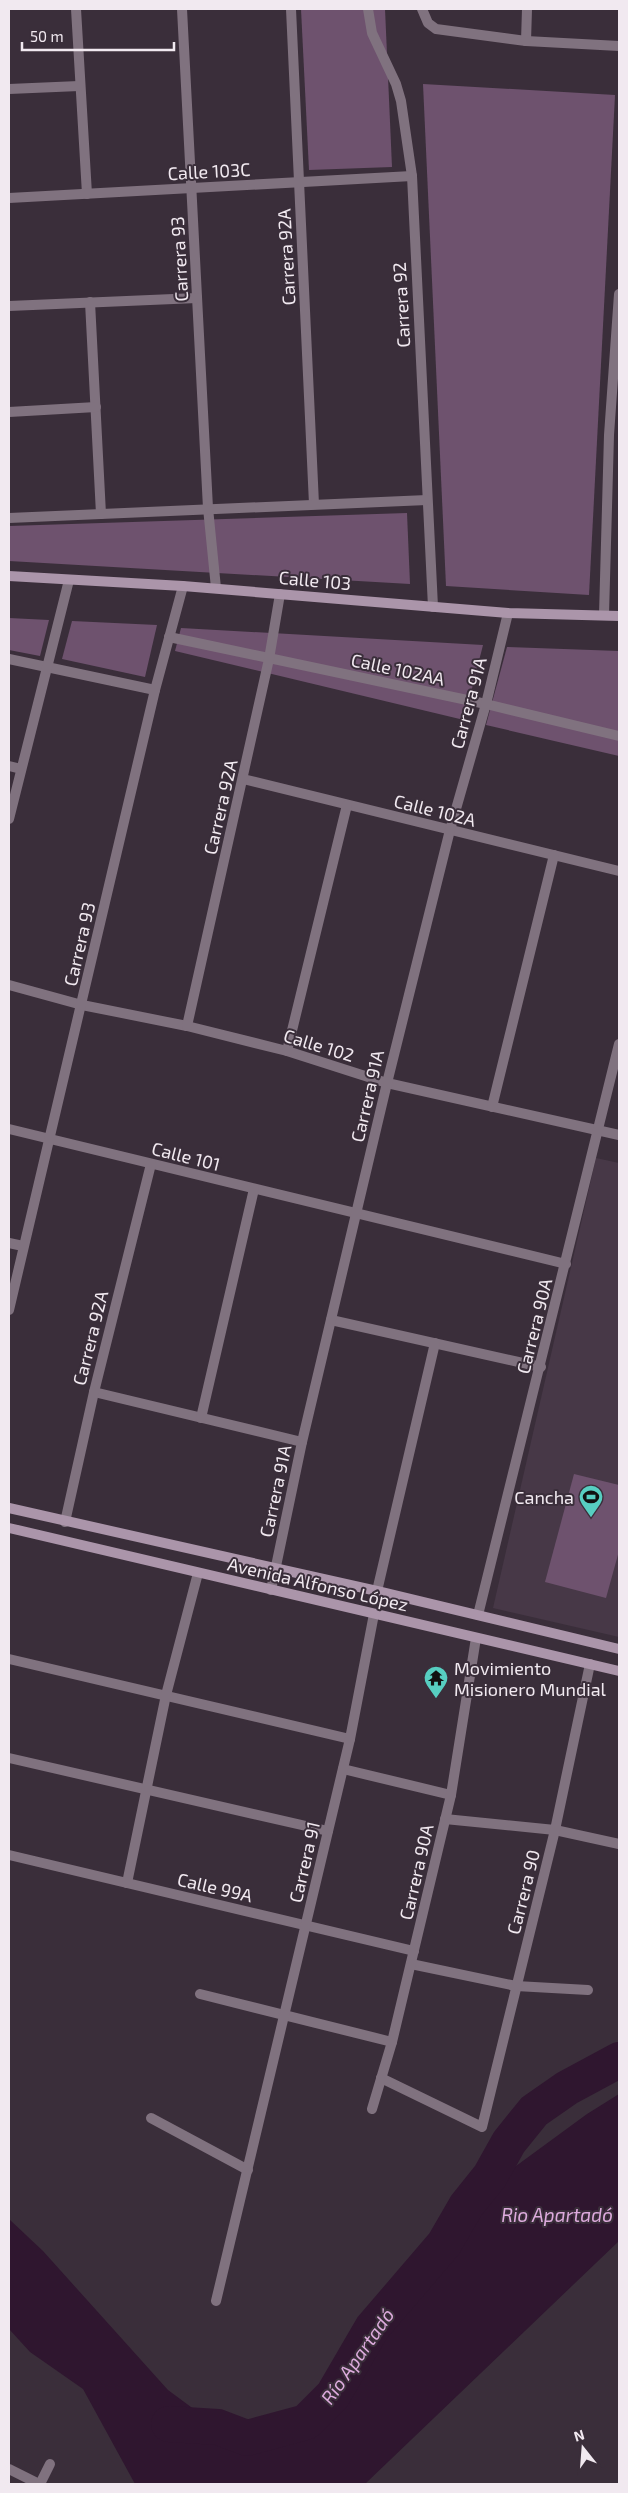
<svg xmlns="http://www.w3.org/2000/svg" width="628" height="2493" viewBox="0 0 628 2493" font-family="'Exo 2',sans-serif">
<rect width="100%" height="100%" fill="#3a2e3a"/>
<path fill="#473847" d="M 596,1158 L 619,1163 L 619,1637 L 493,1608 Z"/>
<g fill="#6e526e">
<path d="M 301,9 L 385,9 L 392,167 L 309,170 Z"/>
<path d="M 423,84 L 615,95 L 589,595 L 446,586 Z"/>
<path d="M 407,513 L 410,584 L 9,561 L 9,526 Z"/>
<path d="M 9,618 L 49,620 L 40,656 L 9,650 Z"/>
<path d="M 72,621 L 157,625 L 145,677 L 62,659 Z"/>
<path d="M 181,628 L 483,645 L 464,720 L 175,651 Z"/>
<path d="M 507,647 L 619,651 L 619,756 L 486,725 Z"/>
<path d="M 574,1474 L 619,1485 L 619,1551 L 606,1598 L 545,1582 Z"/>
</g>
<path fill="#2f162f" d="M 619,2094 L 619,2241 L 365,2484 L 135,2484 L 83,2389 L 30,2352 L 9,2329 L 9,2219 L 43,2251 L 168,2390 L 218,2427 L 247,2438 L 274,2430 L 333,2395 L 422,2271 L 516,2166 L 587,2114 Z"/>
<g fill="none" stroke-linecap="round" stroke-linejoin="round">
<path stroke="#2f162f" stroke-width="36" d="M 169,2424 L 218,2427 L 247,2438 L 306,2422 L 333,2395 L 372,2328 L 444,2244 L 466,2206 L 490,2176 L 509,2142 L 534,2111 L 567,2088 L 619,2060"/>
<path stroke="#80727f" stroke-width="10" d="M 151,2118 L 248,2170"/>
<g stroke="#80727f" stroke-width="10">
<path d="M 76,9 L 87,194"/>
<path d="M 182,9 L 208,508 L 216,588"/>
<path d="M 291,9 L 314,504"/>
<path d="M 368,9 L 372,33 L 396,84 L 401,101 L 412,176 L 433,607"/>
<path d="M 422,9 L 428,23 L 436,29 L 526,41 L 619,46"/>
<path d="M 526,41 L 527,9"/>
<path d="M 9,89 L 79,86"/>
<path d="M 9,198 L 412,176"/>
<path d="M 90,302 L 101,514"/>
<path d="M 9,306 L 197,298"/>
<path d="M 9,412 L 96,407"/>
<path d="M 9,518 L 427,500"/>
<path d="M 604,615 L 609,435 L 619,294"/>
<path d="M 169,637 L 486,704 L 619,736"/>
<path d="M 9,659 L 155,690"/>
<path d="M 9,766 L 21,769"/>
<path d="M 243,779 L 619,871"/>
<path d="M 9,819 L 69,580"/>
<path d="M 9,985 L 82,1005 L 187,1026 L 287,1051 L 387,1083 L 619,1135"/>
<path d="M 187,1026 L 269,659 L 280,594"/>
<path d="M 287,1051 L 347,805"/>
<path d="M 492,1107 L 554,855"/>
<path d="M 9,1129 L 566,1264"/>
<path d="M 9,1243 L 23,1246"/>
<path d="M 9,1310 L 155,690 L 183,586"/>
<path d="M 331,1320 L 541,1367"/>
<path d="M 94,1392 L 302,1442"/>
<path d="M 201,1418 L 254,1189"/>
<path d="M 65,1522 L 94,1392 L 151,1164"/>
<path d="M 271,1590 L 302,1442 L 387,1083 L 450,830 L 486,704 L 508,613"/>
<path d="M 377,1591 L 435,1343"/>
<path d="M 478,1615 L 619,1044"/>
<path d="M 9,1659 L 350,1739"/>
<path d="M 9,1758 L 328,1831"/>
<path d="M 343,1769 L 451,1795"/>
<path d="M 445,1819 L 555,1830 L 619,1844"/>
<path d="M 9,1855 L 414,1951"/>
<path d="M 127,1883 L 166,1695 L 198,1573"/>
<path d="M 411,1964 L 516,1986 L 588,1990"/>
<path d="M 200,1994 L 392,2042"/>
<path d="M 381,2078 L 482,2127 L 555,1830 L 590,1664"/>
<path d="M 372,2109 L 392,2042 L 451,1795 L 476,1638"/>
<path d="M 216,2301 L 350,1739 L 374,1614"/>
<path d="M 9,2469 L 39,2484"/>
<path d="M 40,2484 L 50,2464"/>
</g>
<g stroke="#ab95aa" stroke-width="10">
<path d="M 9,576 L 183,586 L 508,613 L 619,616"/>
<path d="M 9,1508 L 377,1591 L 619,1649"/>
<path d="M 9,1528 L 619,1671"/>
</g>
</g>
<defs>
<symbol id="stadium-pin" viewBox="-11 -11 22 30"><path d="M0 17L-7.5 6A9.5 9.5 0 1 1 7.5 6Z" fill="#57cec1" stroke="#3a2e3a"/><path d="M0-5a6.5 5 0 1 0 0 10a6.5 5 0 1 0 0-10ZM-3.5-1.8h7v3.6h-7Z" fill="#111"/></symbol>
<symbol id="temple-pin" viewBox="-11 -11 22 30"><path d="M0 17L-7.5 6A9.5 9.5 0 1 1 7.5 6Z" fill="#57cec1" stroke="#3a2e3a"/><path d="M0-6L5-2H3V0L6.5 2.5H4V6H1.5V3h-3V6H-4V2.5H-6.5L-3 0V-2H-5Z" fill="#111"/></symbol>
</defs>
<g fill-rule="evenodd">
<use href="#stadium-pin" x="577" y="1483" width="28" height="38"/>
<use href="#temple-pin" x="422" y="1664" width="28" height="38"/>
</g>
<g text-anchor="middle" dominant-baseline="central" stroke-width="4" stroke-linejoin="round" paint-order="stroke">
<g font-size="18" fill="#f1e9f0" stroke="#3a2e3a">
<text transform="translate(209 171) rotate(-3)">Calle 103C</text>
<text transform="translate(286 257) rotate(-93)">Carrera 92A</text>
<text transform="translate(179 259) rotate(-93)">Carrera 93</text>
<text transform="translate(401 305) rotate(-93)">Carrera 92</text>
<text transform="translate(315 580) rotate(5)">Calle 103</text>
<text transform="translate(398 669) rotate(12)">Calle 102AA</text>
<text transform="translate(468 703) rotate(-75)">Carrera 91A</text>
<text transform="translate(220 807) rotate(-77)">Carrera 92A</text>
<text transform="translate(435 810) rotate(14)">Calle 102A</text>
<text transform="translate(79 944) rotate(-77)">Carrera 93</text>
<text transform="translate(319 1045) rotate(17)">Calle 102</text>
<text transform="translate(367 1096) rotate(-77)">Carrera 91A</text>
<text transform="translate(186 1156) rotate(14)">Calle 101</text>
<text transform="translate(534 1326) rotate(-76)">Carrera 90A</text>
<text transform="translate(90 1338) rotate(-76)">Carrera 92A</text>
<text transform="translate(275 1491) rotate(-78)">Carrera 91A</text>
<text transform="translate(318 1584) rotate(13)">Avenida Alfonso López</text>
<text transform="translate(304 1862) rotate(-77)">Carrera 91</text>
<text transform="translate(416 1872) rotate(-77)">Carrera 90A</text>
<text transform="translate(215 1887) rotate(13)">Calle 99A</text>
<text transform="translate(523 1892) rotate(-76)">Carrera 90</text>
</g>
<g font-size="18" fill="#f1e9f0" stroke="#3a2e3a" text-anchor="end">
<text x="574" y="1497">Cancha</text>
<text x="454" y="1668" text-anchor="start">Movimiento<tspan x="454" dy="21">Misionero Mundial</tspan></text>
</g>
<g font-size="19" font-style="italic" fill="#ddabdd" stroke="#3a2e3a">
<text x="557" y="2214">Rio Apartadó</text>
<text transform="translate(357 2356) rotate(-55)">Río Apartadó</text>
</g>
</g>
<rect width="628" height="2493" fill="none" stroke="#f1e9f0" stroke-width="20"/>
<g transform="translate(583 2448) rotate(343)" stroke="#3a2e3a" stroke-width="4" paint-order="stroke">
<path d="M0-4L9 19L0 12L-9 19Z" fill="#f1e9f0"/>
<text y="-8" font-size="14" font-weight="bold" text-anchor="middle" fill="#f1e9f0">N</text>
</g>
<path d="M22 42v8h152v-8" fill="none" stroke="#f1e9f0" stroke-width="2.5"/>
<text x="30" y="42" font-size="15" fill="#f1e9f0" stroke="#3a2e3a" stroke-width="4" paint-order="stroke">50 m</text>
</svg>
